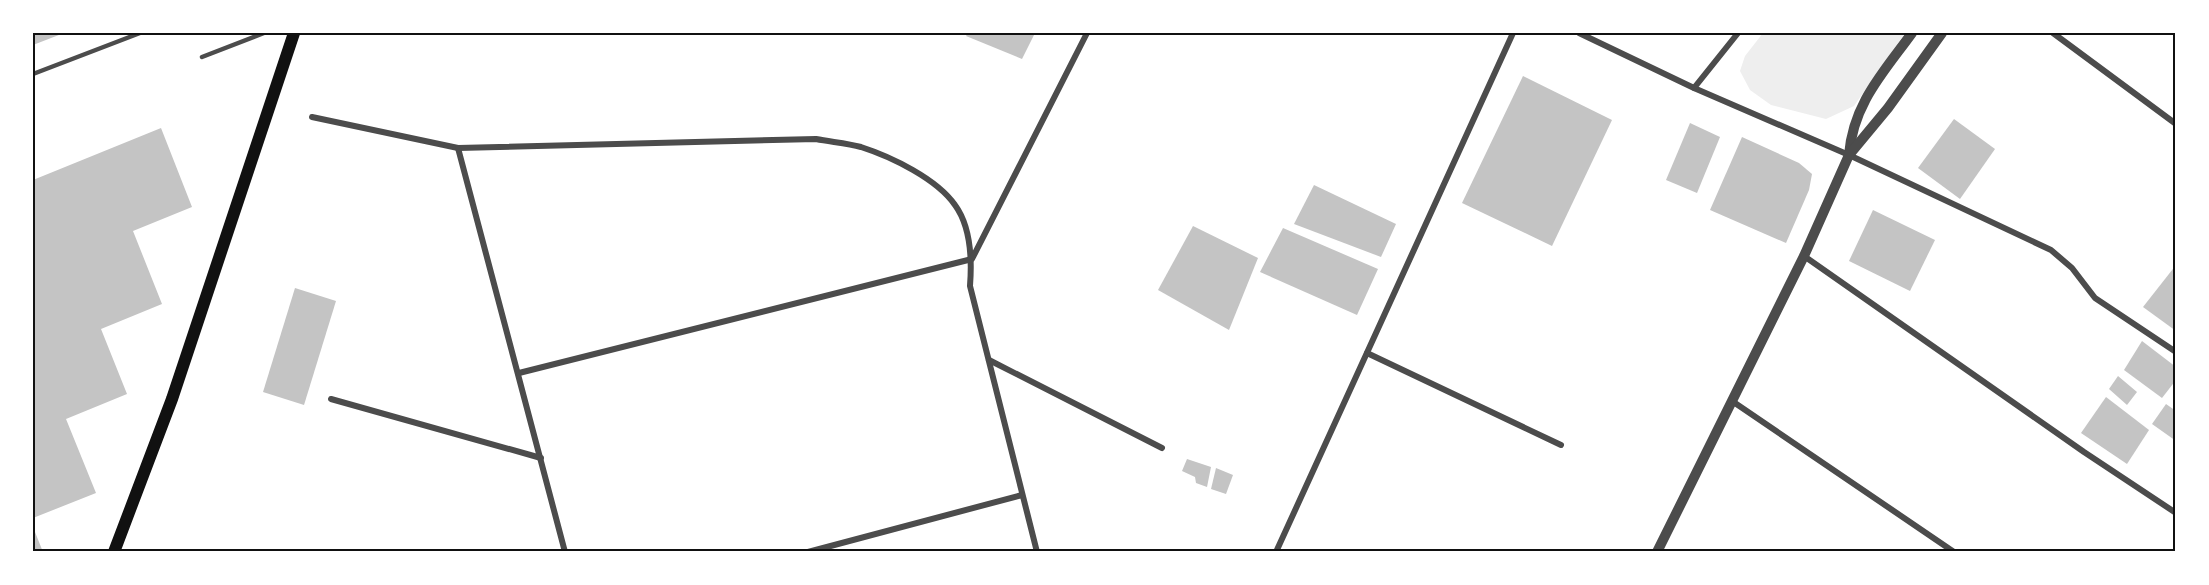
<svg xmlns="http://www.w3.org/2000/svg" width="2209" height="585" viewBox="0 0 2209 585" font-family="Signika,sans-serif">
<rect width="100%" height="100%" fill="#fff"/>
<path fill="#eee" d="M 1763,33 L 1905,33 L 1854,106 L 1826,119 L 1771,105 L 1750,90 L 1740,71 L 1745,56 Z"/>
<g fill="#c4c4c4">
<path d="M 33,33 L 64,33 L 33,45 Z"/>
<path d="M 968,33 L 1035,33 L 1022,59 L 966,36 Z"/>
<path d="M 1523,76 L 1612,120 L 1552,246 L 1462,203 Z"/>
<path d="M 1954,119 L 1995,149 L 1960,199 L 1918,168 Z"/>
<path d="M 1690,123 L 1720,137 L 1697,193 L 1666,180 Z"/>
<path d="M 161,128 L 192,207 L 133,231 L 162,304 L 101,329 L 127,394 L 66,419 L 96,493 L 33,518 L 33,180 Z"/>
<path d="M 1742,137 L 1799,163 L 1812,174 L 1809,190 L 1786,243 L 1710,210 Z"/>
<path d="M 1314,185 L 1396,224 L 1381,257 L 1294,224 Z"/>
<path d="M 1873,210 L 1935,240 L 1910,291 L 1849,261 Z"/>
<path d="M 1193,226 L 1258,258 L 1229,330 L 1158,290 Z"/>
<path d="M 1283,228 L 1378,269 L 1357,315 L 1260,272 Z"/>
<path d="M 2176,265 L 2176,331 L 2143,307 Z"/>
<path d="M 295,288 L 336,301 L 304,405 L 263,392 Z"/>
<path d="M 2142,341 L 2176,367 L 2176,380 L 2162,398 L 2124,370 Z"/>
<path d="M 2118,376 L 2137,392 L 2127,405 L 2109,389 Z"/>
<path d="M 2106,397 L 2149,430 L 2127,464 L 2081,433 Z"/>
<path d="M 2166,404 L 2176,411 L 2176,441 L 2152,424 Z"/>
<path d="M 1187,459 L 1211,467 L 1207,487 L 1196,483 L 1195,477 L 1182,471 Z"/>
<path d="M 1216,468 L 1233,475 L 1226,494 L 1211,489 Z"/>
<path d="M 33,527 L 43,552 L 33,552 Z"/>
</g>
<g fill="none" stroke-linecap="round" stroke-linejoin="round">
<g stroke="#4c4c4c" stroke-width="4.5">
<path d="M 202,57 L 264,33"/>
<path d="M 33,74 L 140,33"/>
</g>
<g stroke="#4c4c4c" stroke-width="6">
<path d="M 1579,33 L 1694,88 L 1849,155 L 2051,250 L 2072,268 L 2095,298 L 2176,352"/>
<path d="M 2053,33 L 2176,124"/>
<path d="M 1694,88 L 1738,33"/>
<path d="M 312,117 L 458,148 L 816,139 C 831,142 847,143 861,147 C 892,157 937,179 955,205 C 971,227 972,260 970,286 L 1037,552"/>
<path d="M 458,148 L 565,552"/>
<path d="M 1804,256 L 2084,452 L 2176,513"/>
<path d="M 1367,353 L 1561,445"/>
<path d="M 989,360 L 1162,448"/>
<path d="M 519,373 L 972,259 L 1087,33"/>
<path d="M 331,399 L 541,458"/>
<path d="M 1732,401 L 1954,552"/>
<path d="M 808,552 L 1022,495"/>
<path d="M 1276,552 L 1513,33"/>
</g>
<g stroke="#4c4c4c" stroke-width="10">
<path d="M 1849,155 C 1853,104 1883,73 1912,33"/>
<path d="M 1657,552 L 1804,256 L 1849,155 L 1888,108 L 1942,33"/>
</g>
<path stroke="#111" stroke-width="12" d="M 114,552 L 172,399 L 294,33"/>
</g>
<rect width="2209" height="585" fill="none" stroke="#ffffff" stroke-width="69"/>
<rect x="34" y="34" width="2140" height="516" fill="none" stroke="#111" stroke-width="2"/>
</svg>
